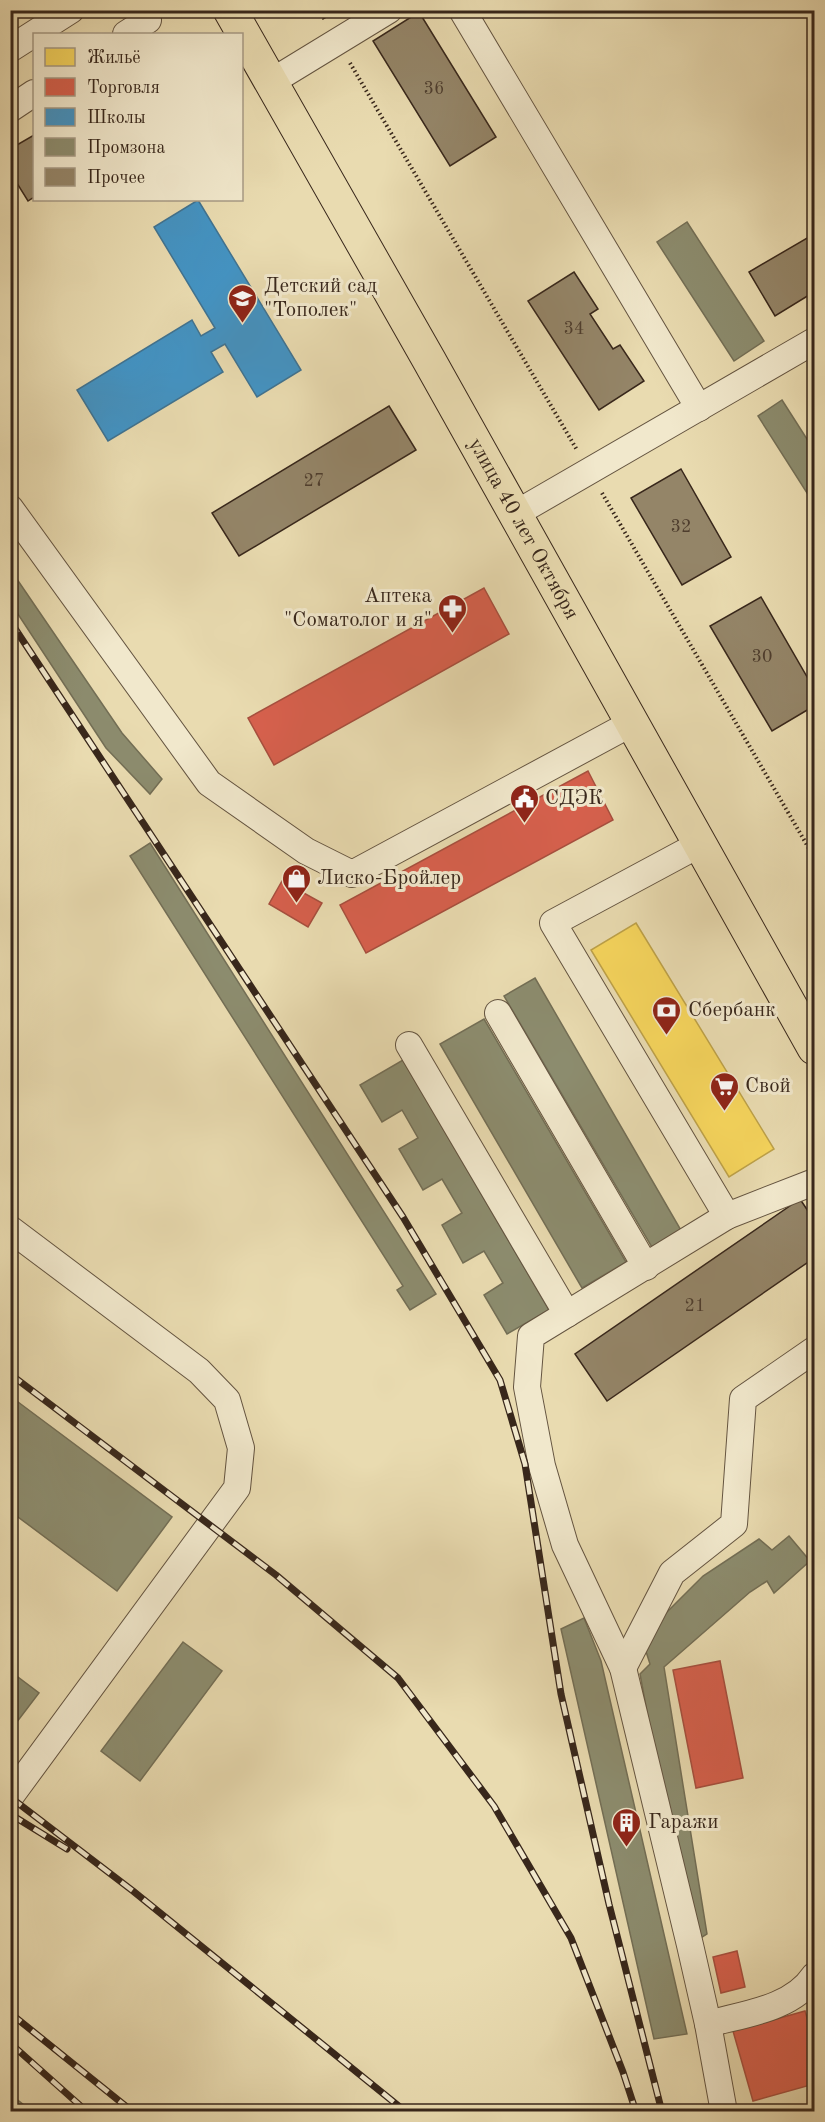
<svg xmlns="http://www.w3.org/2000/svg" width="825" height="2122" viewBox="0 0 825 2122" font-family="'Old Standard TT',serif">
<rect width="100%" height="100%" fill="#e9dbb0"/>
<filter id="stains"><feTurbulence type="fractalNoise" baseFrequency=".00333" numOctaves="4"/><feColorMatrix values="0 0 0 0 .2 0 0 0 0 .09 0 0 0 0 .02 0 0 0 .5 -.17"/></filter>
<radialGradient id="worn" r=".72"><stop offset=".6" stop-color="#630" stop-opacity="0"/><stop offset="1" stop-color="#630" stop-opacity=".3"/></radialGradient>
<path fill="#f6d55c" stroke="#bda148" stroke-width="1.5" d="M 636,923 L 774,1149 L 729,1177 L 591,950 Z"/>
<g fill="#d6604d" stroke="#a74f3e" stroke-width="1.5">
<path d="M 484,588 L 509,634 L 274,765 L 248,718 Z"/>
<path d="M 588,771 L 613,820 L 366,953 L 340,905 Z"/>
<path d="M 282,881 L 322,903 L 308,927 L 269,904 Z"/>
<path d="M 720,1661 L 743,1778 L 696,1788 L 673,1670 Z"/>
<path d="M 737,1951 L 745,1987 L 721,1993 L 713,1957 Z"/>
<path d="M 805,2011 L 814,2042 L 814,2084 L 753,2101 L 733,2031 Z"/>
</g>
<path fill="#4393c3" stroke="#407391" stroke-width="1.5" d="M 198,200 L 301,370 L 257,397 L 225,344 L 211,352 L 223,372 L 108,441 L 77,390 L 192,320 L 201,336 L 215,328 L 154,227 Z"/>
<g fill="#8c8c6e" stroke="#736e55" stroke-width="1.5">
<path d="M 687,222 L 764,341 L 734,361 L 657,242 Z"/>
<path d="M 782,400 L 814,450 L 814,504 L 758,416 Z"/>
<path d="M 10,569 L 122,733 L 162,779 L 150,794 L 106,748 L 10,602 Z"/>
<path d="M 150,843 L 436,1294 L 410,1310 L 397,1290 L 403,1286 L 130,856 Z"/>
<path d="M 535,978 L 682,1232 L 653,1249 L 504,996 Z"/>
<path d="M 484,1019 L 626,1262 L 582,1288 L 440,1044 Z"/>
<path d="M 403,1060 L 549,1310 L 507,1334 L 484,1295 L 503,1283 L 484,1251 L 463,1263 L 442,1225 L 462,1213 L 442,1179 L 423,1190 L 399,1149 L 418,1138 L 402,1110 L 382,1122 L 360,1085 Z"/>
<path d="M 10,1396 L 172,1517 L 117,1591 L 10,1511 Z"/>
<path d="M 789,1536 L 810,1561 L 774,1593 L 767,1581 L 750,1592 L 664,1667 L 707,1934 L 690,1945 L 640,1674 L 650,1664 L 643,1642 L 650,1629 L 703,1576 L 759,1539 L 772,1550 Z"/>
<path d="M 584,1618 L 601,1661 L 687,2034 L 654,2039 L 561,1629 Z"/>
<path d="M 183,1642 L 222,1671 L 140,1781 L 101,1751 Z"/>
<path d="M 10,1671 L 39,1693 L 10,1731 Z"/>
<path d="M 10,2094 L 33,2112 L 10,2112 Z"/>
</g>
<g fill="#948568" stroke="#38271b" stroke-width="1.5">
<path d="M 419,12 L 496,137 L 450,166 L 373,41 Z"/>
<path d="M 34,135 L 34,197 L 28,201 L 10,172 L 10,149 Z"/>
<path d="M 814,234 L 814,292 L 775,316 L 749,272 Z"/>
<path d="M 574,272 L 598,309 L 590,314 L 613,349 L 620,345 L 644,381 L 599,410 L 528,301 Z"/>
<path d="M 389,406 L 416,450 L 239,556 L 212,513 Z"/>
<path d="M 681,469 L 731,557 L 682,585 L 631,498 Z"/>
<path d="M 761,597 L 814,689 L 814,706 L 772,731 L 710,626 Z"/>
<path d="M 814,787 L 814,801 L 808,790 Z"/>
<path d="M 800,1199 L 814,1220 L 814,1258 L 607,1401 L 575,1354 Z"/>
</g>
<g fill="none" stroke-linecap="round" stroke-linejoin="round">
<defs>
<g id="minor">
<path d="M 462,10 L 699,408"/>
<path d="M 126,34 L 148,20 L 143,10"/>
<path d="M 10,49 L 71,10"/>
<path d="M 271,82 L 389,10"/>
<path d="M 10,109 L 34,93"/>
<path d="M 10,508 L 209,783 L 306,851 L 352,874 L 632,723"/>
<path d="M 515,514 L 814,341"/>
<path d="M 700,844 L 553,923 L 727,1216"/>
<path d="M 498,1013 L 646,1267"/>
<path d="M 409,1045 L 567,1314"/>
<path d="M 10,1229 L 199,1371 L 227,1400 L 241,1448 L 237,1488 L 10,1797"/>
<path d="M 623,1668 L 672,1573 L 734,1524 L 743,1399 L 814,1350"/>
<path d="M 708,2024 C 744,2014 792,2009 814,1976"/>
<path d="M 724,2112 L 708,2024 L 690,1945 L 623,1668 L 565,1545 L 542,1466 L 527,1387 L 531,1336 L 727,1216 L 814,1182"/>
</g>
<g id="major">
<path id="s1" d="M 230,10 L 429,360 L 814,1048"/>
</g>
</defs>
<use href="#minor" stroke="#645440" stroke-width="28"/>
<use href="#major" stroke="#38271b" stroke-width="35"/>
<g stroke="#38271b" stroke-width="4" stroke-dasharray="1.5 3" stroke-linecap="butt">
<path d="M 319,10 L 325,20"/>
<path d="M 350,63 L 577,450"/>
<path d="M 602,493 L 814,857"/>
</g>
<use href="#minor" stroke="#f1e8cc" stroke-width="26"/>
<use href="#major" stroke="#e9dbb0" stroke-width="33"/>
<defs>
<g id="rail">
<path d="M 10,621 L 403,1217 L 500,1380 L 525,1464 L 561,1694 L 609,1904 L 662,2112"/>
<path d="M 10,1374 L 276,1575 L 398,1678 L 494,1806 L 571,1938 L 623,2072 L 636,2112"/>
<path d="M 10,1797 L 133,1891 L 406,2112"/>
<path d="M 10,1814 L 67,1849"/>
<path d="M 10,2013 L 133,2112"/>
<path d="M 10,2043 L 84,2109"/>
</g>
</defs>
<use href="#rail" stroke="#38271b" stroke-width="7"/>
<use href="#rail" stroke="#f1e8cc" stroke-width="4.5" stroke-dasharray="14" stroke-linecap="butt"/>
</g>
<defs>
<symbol id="school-pin" viewBox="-11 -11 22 30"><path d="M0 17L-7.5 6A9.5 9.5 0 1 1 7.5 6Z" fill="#8f2418" stroke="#f1e8cc"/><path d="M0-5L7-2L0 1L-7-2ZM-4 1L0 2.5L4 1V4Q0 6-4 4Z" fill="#fff"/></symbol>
<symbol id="pharmacy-pin" viewBox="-11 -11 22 30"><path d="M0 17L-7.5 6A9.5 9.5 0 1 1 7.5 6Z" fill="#8f2418" stroke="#f1e8cc"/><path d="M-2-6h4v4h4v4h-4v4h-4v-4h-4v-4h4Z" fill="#fff"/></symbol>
<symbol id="civic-pin" viewBox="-11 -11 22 30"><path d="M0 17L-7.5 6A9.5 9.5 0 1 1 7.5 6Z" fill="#8f2418" stroke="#f1e8cc"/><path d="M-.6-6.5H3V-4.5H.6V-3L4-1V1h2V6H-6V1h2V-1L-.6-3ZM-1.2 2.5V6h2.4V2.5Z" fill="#fff"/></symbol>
<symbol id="shop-pin" viewBox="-11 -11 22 30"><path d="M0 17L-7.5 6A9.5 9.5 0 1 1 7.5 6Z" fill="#8f2418" stroke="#f1e8cc"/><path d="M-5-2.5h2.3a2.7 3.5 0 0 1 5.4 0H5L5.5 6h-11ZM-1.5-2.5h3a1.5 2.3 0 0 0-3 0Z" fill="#fff"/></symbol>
<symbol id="bank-pin" viewBox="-11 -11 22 30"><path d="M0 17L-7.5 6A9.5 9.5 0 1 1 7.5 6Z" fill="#8f2418" stroke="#f1e8cc"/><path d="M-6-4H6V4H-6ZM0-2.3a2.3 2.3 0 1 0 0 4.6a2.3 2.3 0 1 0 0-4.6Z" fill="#fff"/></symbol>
<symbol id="supermarket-pin" viewBox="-11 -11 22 30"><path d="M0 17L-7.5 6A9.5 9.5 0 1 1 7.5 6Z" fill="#8f2418" stroke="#f1e8cc"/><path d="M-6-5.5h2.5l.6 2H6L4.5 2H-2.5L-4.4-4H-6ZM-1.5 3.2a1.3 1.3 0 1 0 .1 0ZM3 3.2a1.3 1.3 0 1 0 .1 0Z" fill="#fff"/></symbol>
<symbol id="building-pin" viewBox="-11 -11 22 30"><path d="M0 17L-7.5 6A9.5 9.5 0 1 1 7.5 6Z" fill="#8f2418" stroke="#f1e8cc"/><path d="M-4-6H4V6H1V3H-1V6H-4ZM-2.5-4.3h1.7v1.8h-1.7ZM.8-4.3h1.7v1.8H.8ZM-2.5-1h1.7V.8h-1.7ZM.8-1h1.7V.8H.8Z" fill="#fff"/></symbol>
</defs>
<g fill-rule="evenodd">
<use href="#school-pin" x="226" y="282" width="33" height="45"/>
<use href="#pharmacy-pin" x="436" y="592" width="33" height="45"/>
<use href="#civic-pin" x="508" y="782" width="33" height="45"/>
<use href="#shop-pin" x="280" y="862" width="33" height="45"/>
<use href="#bank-pin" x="650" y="994" width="33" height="45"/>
<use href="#supermarket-pin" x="708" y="1070" width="33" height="45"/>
<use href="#building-pin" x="610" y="1806" width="33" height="45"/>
</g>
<g text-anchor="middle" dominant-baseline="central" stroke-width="6" stroke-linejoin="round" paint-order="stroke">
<g font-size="18" fill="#4f3e2e">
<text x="434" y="89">36</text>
<text x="574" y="329">34</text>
<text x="314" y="481">27</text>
<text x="681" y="527">32</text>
<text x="762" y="657">30</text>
<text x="695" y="1306">21</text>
</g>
<g font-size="21" fill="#38271b" stroke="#f1e8cc" text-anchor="start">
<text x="264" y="286">Детский сад<tspan x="264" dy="24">"Тополек"</tspan></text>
<text x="432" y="596" text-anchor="end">Аптека<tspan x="432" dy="24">"Соматолог и я"</tspan></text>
<text x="545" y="798">СДЭК</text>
<text x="317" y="878">Лиско-Бройлер</text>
<text x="688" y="1010">Сбербанк</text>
<text x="745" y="1086">Свой</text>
<text x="648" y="1822">Гаражи</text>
</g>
<g font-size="21" fill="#38271b" stroke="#f1e8cc">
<text stroke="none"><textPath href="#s1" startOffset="596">улица 40 лет Октября</textPath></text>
</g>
</g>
<rect width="825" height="2122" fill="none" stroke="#e9dbb0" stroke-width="36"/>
<rect x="12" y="12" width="801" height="2098" fill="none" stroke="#38271b" stroke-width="3"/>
<rect x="18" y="18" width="789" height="2086" fill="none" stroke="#38271b" stroke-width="1.5"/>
<rect x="33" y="33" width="210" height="168" fill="#f1e8cc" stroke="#a79b85" stroke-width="1.5"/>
<rect x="45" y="48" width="30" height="18" fill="#f6d55c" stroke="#a79b85" stroke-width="1.5"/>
<text x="87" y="63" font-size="18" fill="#38271b">Жильё</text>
<rect x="45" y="78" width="30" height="18" fill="#d6604d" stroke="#a79b85" stroke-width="1.5"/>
<text x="87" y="93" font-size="18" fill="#38271b">Торговля</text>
<rect x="45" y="108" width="30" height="18" fill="#4393c3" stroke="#a79b85" stroke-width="1.5"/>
<text x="87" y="123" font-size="18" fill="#38271b">Школы</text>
<rect x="45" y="138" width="30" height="18" fill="#8c8c6e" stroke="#a79b85" stroke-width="1.5"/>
<text x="87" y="153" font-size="18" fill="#38271b">Промзона</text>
<rect x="45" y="168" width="30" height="18" fill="#948568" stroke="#a79b85" stroke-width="1.5"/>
<text x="87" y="183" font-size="18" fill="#38271b">Прочее</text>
<rect width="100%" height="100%" filter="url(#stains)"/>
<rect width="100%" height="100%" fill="url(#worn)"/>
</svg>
